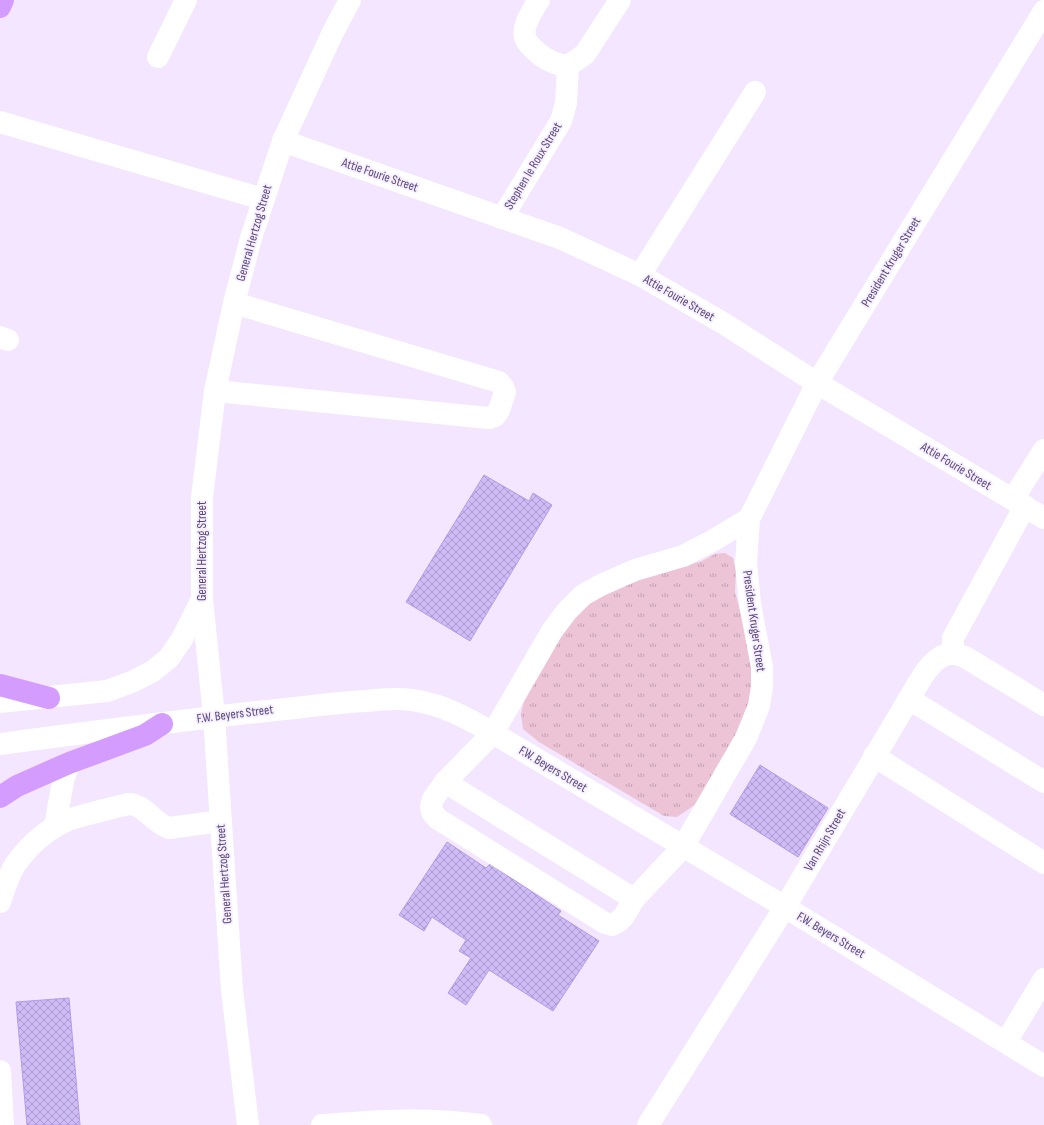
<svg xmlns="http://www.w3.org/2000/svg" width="1044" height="1125" viewBox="0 0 1044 1125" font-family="'Sofia Sans Condensed',sans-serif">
<defs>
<pattern id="park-tufts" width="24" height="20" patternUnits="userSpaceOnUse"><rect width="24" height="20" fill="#edc3d6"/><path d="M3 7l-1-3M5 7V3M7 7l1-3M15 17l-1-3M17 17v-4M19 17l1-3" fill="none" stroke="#c3a0b3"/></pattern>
<pattern id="building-cross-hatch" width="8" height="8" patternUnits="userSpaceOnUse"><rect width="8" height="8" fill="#cfbbf6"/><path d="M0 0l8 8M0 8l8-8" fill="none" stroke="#ab9acc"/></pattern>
</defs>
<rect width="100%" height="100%" fill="#f3e6fe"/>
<path fill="url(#park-tufts)" d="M 725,553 L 733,558 L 736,571 L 735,592 L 746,633 L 752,669 L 751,698 L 747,718 L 696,804 L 677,817 L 664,816 L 539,742 L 523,729 L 521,714 L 525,696 L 573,616 L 603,591 L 702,561 L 715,554 Z"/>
<g fill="url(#building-cross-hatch)" stroke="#b49aea">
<path d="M 484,475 L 529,501 L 533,493 L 552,505 L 470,641 L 406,602 Z"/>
<path d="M 760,765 L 828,808 L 798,857 L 730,814 Z"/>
<path d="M 447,842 L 486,868 L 490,864 L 561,911 L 558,915 L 599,941 L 553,1011 L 489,970 L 466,1005 L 448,993 L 471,958 L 459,951 L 466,940 L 432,917 L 424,931 L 399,915 Z"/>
<path d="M 69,998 L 80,1125 L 27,1125 L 16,1002 Z"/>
</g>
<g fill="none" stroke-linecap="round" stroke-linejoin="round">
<g stroke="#fff" stroke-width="22">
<path d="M 539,0 C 532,11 518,31 528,43 C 531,47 536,51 539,54 C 548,61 556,65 568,66 L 585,54 L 620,0"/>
<path d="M 158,57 L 186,0"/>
<path d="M 0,122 L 263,199"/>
<path d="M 283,141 L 560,238 L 640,275 L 723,323 L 817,383 L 1044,518"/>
<path d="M 502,218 L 561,121 L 566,103 L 568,66"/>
<path d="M 640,275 L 755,92"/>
<path d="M 0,337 L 8,340"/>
<path d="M 215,391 L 489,418 L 495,416 L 499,410 L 505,392 L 503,387 L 499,382 L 234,303"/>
<path d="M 1013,499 L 1044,450"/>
<path d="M 749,519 L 712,541 L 683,556 L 635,570 L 601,585 L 583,595 L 567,611 L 552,631 L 493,733 L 445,782 L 433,799 L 431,806 L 432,812 L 438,819 L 605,923 L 612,925 L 618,922 L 624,916 L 634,899 L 683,847 L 746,738 L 759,706 L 762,687 L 762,667 L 750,604 L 746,563 L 749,519 L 817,383 L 1044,11"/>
<path d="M 953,653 L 953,638 L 1025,506"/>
<path d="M 909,699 L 1044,782"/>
<path d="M 0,702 L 107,691 L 134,681 L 153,671 L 169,658 L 182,639 L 202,599"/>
<path d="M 0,744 C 98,731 196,718 295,708 C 319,705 343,702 367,701 C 382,699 397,698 412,700 C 442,704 467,718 493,733 L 785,907 L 1044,1066"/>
<path d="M 874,756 L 1044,863"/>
<path d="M 445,782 L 634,899"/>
<path d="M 55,827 L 63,781 L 69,763"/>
<path d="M 0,902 C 4,890 8,876 15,865 C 28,846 49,827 71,819 C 90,813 109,809 128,804 C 145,804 153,823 169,828 L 221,821"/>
<path d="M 1006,1042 L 1044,979"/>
<path d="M 0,1071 L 3,1125"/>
<path d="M 248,1125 L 232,990 L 214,716 L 202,599 L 202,497 L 215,391 L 234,303 L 251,238 L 283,141 L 333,32 L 350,0"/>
<path d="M 322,1125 C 376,1121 428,1117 481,1125"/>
<path d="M 648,1125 L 785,907 L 909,699 C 918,684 933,652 953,654 C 957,654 962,656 965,657 L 1044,705"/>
</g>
<g stroke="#d59cff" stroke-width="22">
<path d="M 0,7 L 3,0"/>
<path d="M 0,685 L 49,698"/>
<path d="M 0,797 L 17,786 L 69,763 L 145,735 L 162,724"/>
</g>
</g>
<g text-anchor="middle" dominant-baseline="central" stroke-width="3.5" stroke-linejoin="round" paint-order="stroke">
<g font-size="13" fill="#57487a" stroke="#f7eeff">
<text transform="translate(533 166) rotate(-59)">Stephen le Roux Street</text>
<text transform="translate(380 175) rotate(19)">Attie Fourie Street</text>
<text transform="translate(254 233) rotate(-74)">General Hertzog Street</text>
<text transform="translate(891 262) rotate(-59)">President Kruger Street</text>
<text transform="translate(679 298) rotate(30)">Attie Fourie Street</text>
<text transform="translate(956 466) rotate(31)">Attie Fourie Street</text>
<text transform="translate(202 551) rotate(-90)">General Hertzog Street</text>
<text transform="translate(754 621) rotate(82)">President Kruger Street</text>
<text transform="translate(235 714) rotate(-7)">F.W. Beyers Street</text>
<text transform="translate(553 769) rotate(31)">F.W. Beyers Street</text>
<text transform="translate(825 840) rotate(-60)">Van Rhijn Street</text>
<text transform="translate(224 874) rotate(-94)">General Hertzog Street</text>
<text transform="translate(831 935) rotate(31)">F.W. Beyers Street</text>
</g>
</g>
</svg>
